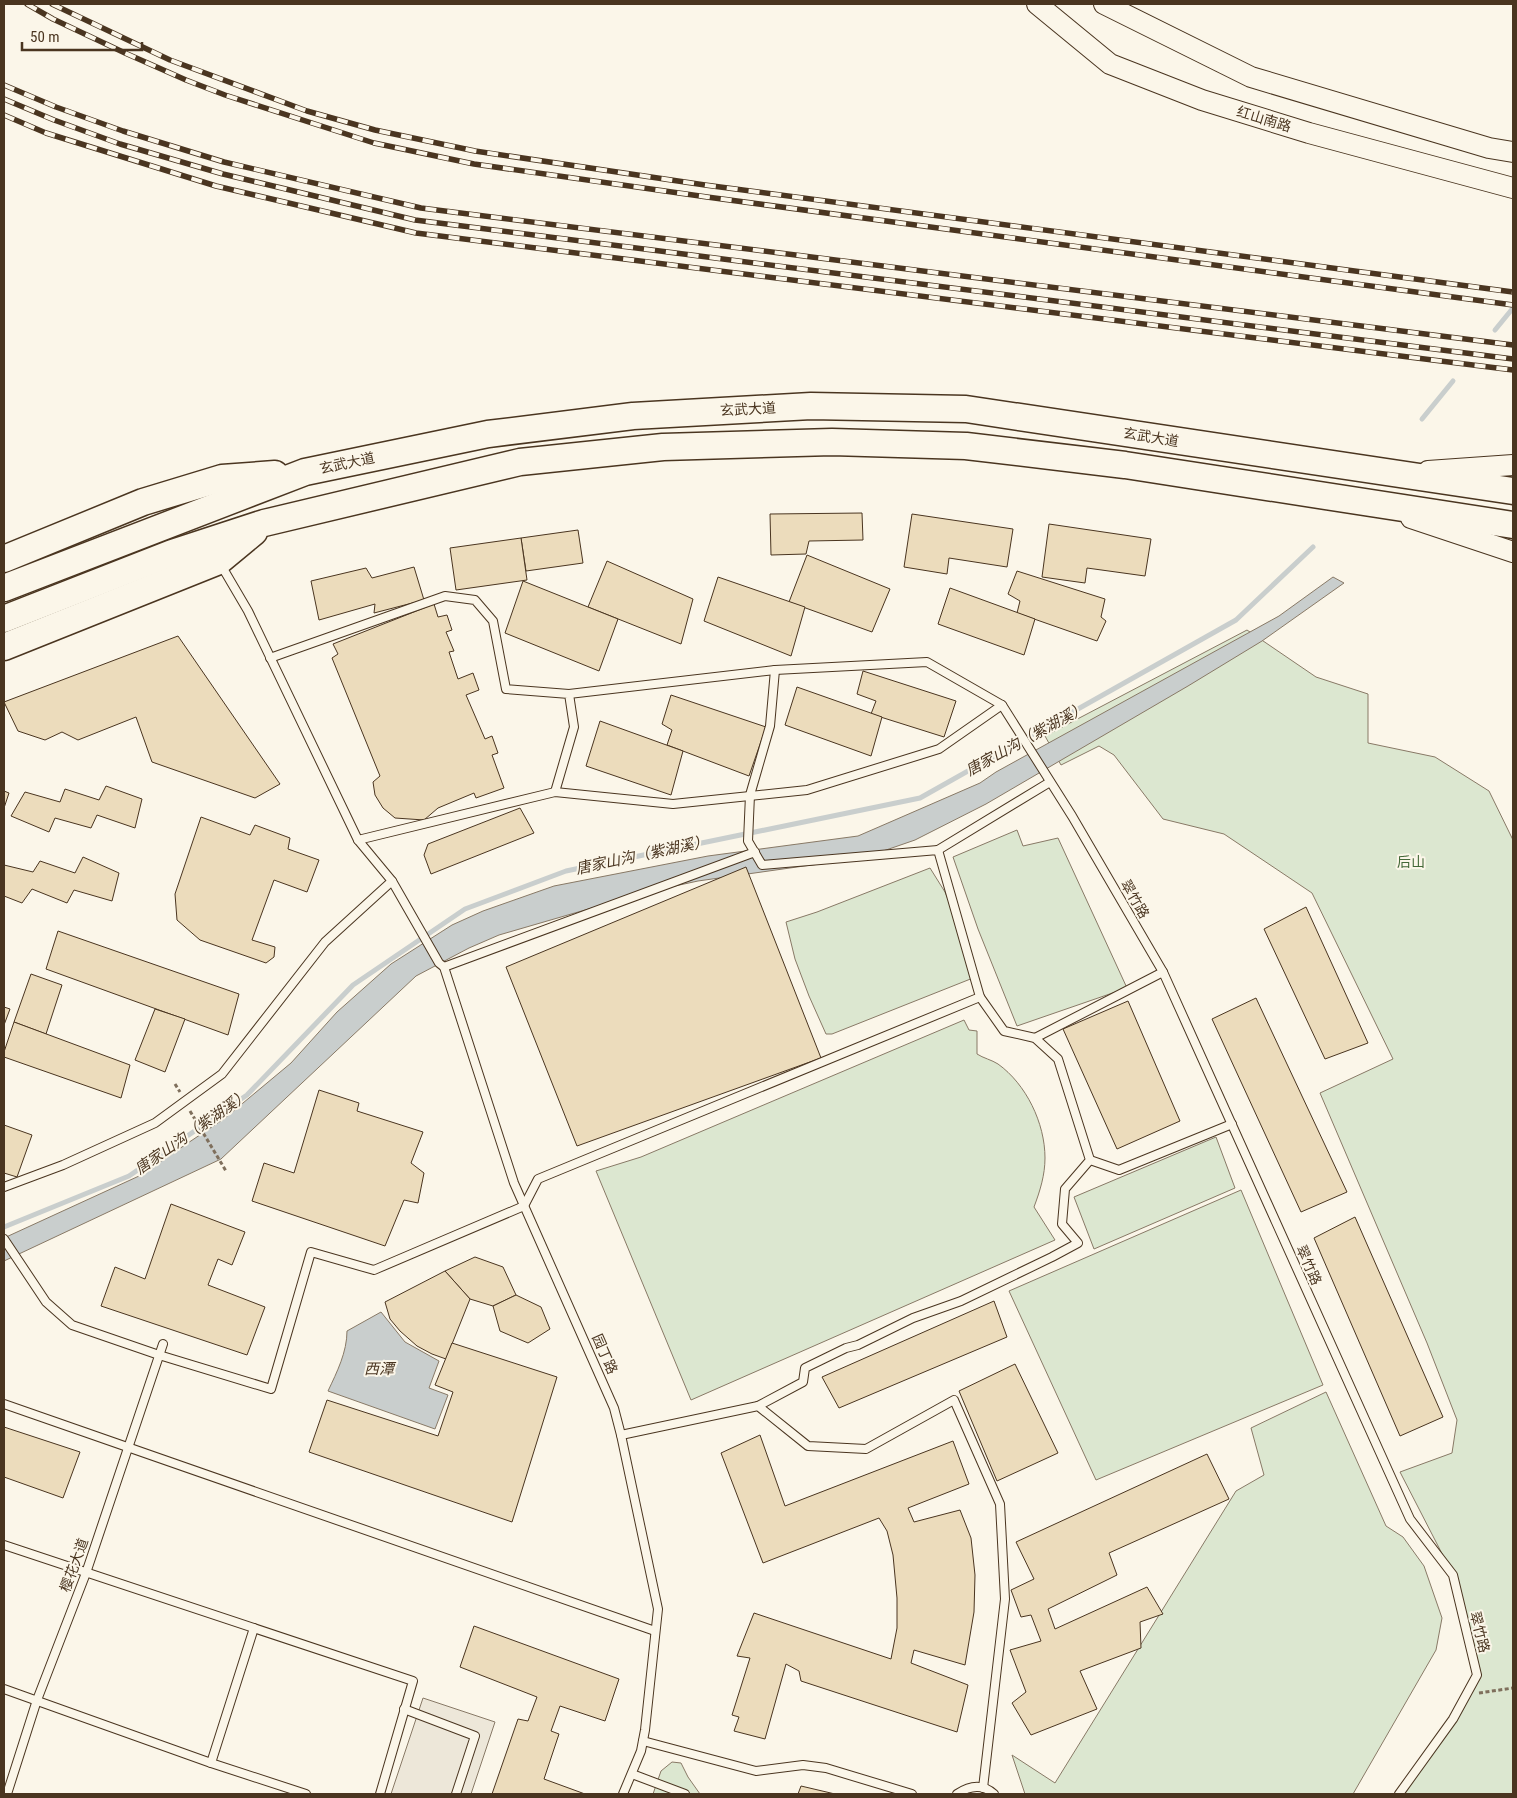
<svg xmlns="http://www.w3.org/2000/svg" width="1517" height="1798" viewBox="0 0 1517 1798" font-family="'Roboto Condensed','Noto Sans SC',sans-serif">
<rect width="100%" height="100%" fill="#fbf6e9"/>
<g fill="#dce7d0" stroke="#887966">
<path d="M 1247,630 L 1316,677 L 1368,694 L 1368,743 L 1435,757 L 1489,791 L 1513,840 L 1513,1794 L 1399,1794 L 1453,1719 L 1477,1675 L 1453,1575 L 1400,1472 L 1452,1453 L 1457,1420 L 1427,1343 L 1320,1093 L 1393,1059 L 1312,893 L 1224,834 L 1163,819 L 1114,755 L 1099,746 L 1061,765 L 1045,736 Z"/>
<path d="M 1017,830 L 1023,846 L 1058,838 L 1127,988 L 1017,1026 L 978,929 L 953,857 Z"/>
<path d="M 930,868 L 945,892 L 958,923 L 973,978 L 832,1034 L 826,1034 L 809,996 L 795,959 L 786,922 L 817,912 Z"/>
<path d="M 964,1020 L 969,1030 L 977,1031 L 977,1054 C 983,1058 992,1060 998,1064 C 1026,1084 1045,1123 1045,1158 C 1045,1175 1040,1191 1034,1207 L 1055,1240 L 691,1400 L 596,1171 L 641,1157 Z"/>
<path d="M 1216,1137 L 1235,1188 L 1094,1249 L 1074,1197 Z"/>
<path d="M 1241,1190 L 1323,1385 L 1096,1480 L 1009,1291 Z"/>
<path d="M 1326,1392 L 1386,1526 L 1403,1537 L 1424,1566 L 1442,1618 L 1436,1650 L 1353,1794 L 1025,1794 L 1012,1755 L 1055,1783 L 1236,1491 L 1264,1475 L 1251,1428 Z"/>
<path d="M 672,1762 L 681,1763 L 688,1777 L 700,1794 L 653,1794 L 661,1771 Z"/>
</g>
<path fill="#ede7d9" stroke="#887966" d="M 423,1698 L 495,1722 L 471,1794 L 391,1794 Z"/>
<g fill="#c9cecd" stroke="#887966">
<path d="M 1333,577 L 1344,583 L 1262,641 L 1188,686 L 986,804 L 915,840 L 860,859 L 804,866 L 698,881 L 647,892 L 499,935 L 469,948 L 416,976 L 221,1159 L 4,1261 L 4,1238 L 139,1176 L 225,1118 L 291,1063 L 337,1012 L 391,964 L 452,925 L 483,911 L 554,886 L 708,856 L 858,836 L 980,783 L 996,772 L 1279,616 Z"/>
<path d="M 381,1312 L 405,1342 L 439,1361 L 429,1388 L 448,1395 L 435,1429 L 328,1391 C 337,1372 347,1352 347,1331 Z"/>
</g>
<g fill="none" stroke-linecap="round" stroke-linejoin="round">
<g stroke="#c9cecd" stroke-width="5">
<path d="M 1495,330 L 1513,308"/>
<path d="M 1422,419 L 1453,381"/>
<path d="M 4,1227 L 129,1176 L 247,1095 L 353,985 L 465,909 L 566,871 L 920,798 L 1236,620 L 1313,547"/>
</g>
</g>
<g fill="#ecdcbc" stroke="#4a3520">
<path d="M 862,513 L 863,540 L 809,541 L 806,554 L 771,555 L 770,514 Z"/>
<path d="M 912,514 L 1013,529 L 1007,567 L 949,558 L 947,574 L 904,567 Z"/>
<path d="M 1049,524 L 1151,539 L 1145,576 L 1087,568 L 1085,583 L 1042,577 Z"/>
<path d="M 578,530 L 583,563 L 526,571 L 521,538 Z"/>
<path d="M 521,538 L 527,580 L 456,590 L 450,548 Z"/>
<path d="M 807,555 L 890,589 L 872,632 L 789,602 Z"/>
<path d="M 607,561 L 693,599 L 681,644 L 588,607 Z"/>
<path d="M 414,567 L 424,600 L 374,613 L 375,604 L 319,620 L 311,581 L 366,568 L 372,578 Z"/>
<path d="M 1017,571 L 1105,599 L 1101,617 L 1106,621 L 1097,641 L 1017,613 L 1020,601 L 1008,594 Z"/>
<path d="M 718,577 L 805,607 L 791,656 L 704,621 Z"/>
<path d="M 523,581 L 618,619 L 599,671 L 505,633 Z"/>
<path d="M 950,588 L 1035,619 L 1024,655 L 938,624 Z"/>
<path d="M 434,604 L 438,617 L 447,615 L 452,630 L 446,632 L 454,651 L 449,652 L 458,679 L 473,673 L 479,690 L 466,695 L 485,739 L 492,736 L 498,753 L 492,755 L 504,788 L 476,798 L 474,793 L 438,808 L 424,820 L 395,818 L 383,808 L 375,795 L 373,782 L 380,776 L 332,658 L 338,654 L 333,644 Z"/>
<path d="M 178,636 L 280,784 L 255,798 L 152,762 L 136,717 L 78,740 L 62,732 L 45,740 L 18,731 L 4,702 Z"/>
<path d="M 863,671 L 956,701 L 944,737 L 871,714 L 876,701 L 857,694 Z"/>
<path d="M 797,687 L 882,717 L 871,756 L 785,725 Z"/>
<path d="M 671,695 L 766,727 L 749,776 L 667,745 L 672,730 L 662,724 Z"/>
<path d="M 600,721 L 683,751 L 671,795 L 586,766 Z"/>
<path d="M 106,786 L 142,799 L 135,828 L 97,815 L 91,828 L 55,818 L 49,832 L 11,816 L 25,792 L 60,802 L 65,789 L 99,800 Z"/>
<path d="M 4,791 L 9,793 L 4,808 Z"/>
<path d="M 520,808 L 534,833 L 431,874 L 424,855 L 428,844 Z"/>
<path d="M 201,817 L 250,835 L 255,825 L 290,838 L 288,849 L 319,860 L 307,892 L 274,880 L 252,940 L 275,947 L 274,957 L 266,963 L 200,940 L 177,920 L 175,894 Z"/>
<path d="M 83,857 L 119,873 L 112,901 L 74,890 L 67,903 L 32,889 L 22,903 L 4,896 L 4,865 L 33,872 L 40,861 L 75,873 Z"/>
<path d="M 746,867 L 821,1058 L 577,1146 L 506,967 Z"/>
<path d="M 1306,907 L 1368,1043 L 1325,1059 L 1264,929 Z"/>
<path d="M 58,931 L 239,994 L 228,1035 L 46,969 Z"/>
<path d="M 31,974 L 62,985 L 46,1034 L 14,1022 Z"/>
<path d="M 1256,998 L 1347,1192 L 1301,1212 L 1212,1019 Z"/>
<path d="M 1128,1001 L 1180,1121 L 1117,1149 L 1063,1029 Z"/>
<path d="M 4,1007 L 10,1009 L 4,1025 Z"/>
<path d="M 155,1009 L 185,1019 L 165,1072 L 135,1060 Z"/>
<path d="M 14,1022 L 130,1065 L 121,1098 L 4,1057 L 4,1052 Z"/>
<path d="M 319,1090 L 359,1103 L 357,1111 L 423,1132 L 411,1163 L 424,1173 L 418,1203 L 404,1200 L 385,1246 L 252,1201 L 264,1163 L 294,1173 Z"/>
<path d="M 4,1125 L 32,1135 L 17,1177 L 4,1173 Z"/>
<path d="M 171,1204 L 245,1232 L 232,1265 L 218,1259 L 208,1285 L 265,1307 L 247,1355 L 101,1306 L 115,1267 L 145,1279 Z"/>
<path d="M 1355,1217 L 1443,1417 L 1400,1436 L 1314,1238 Z"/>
<path d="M 475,1257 L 503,1267 L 516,1295 L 493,1306 L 470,1299 L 445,1271 Z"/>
<path d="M 445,1271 L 470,1299 L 446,1359 L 432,1354 L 417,1346 L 400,1331 L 390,1319 L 385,1302 Z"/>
<path d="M 516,1295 L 541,1307 L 550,1329 L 528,1343 L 500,1331 L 493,1306 Z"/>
<path d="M 994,1301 L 1007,1337 L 839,1408 L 822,1377 Z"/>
<path d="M 452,1343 L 557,1377 L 512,1522 L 309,1452 L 327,1400 L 438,1436 L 453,1392 L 435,1385 Z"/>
<path d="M 1015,1364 L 1058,1453 L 997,1481 L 959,1391 Z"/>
<path d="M 4,1427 L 80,1452 L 63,1498 L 4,1477 Z"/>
<path d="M 760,1435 L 785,1506 L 953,1441 L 969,1484 L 908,1508 L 914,1522 L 960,1510 L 971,1538 L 975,1575 L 974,1612 L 965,1665 L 914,1650 L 911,1663 L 968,1685 L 957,1732 L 801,1681 L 799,1671 L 786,1664 L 765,1739 L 734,1731 L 739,1717 L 732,1715 L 750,1658 L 737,1656 L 754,1613 L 891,1659 L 897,1628 L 897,1598 L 893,1555 L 887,1531 L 879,1518 L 763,1563 L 721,1453 Z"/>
<path d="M 1207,1454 L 1229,1499 L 1109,1553 L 1117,1575 L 1048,1609 L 1055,1629 L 1147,1587 L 1163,1614 L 1140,1622 L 1141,1648 L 1080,1671 L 1097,1709 L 1031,1735 L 1012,1703 L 1026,1692 L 1010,1650 L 1041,1641 L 1031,1615 L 1021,1617 L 1011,1590 L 1034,1579 L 1016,1542 Z"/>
<path d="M 474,1626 L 619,1679 L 605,1721 L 560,1706 L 551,1731 L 559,1734 L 544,1779 L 585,1794 L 492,1794 L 518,1719 L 528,1721 L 537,1697 L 460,1667 Z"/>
<path d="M 801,1786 L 835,1794 L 798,1794 Z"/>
</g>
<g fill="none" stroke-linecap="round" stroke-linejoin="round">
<defs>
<g id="lane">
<path d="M 221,565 L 248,611 L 358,840 L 392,881 L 439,963 L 444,967 L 514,1183 L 614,1408 L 621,1435 L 658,1609 L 645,1730 L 641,1751 L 623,1794"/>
<path d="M 270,658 L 445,596 L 475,600 L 493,621 L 506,689 L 569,694 L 574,727 L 555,792"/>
<path d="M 569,694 L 775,670 L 927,662 L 1002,705"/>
<path d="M 358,840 L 555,792 L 673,804 L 807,790 L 939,749 L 1002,705 L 1072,816 L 1163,972 L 1410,1519 L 1453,1575 L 1477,1675 L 1453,1719 L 1399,1794"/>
<path d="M 938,850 L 1050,782"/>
<path d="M 444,967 L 755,852"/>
<path d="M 1035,1038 L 1163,972"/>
<path d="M 1090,1160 L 1119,1170 L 1232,1124"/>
<path d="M 4,1187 L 63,1165 L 155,1123 L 222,1074 L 325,942 L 392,881"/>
<path d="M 4,1239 L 46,1302 L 72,1325 L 159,1355 L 271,1389 L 311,1252 L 374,1270 L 524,1206 L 538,1179 L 980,997 L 938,850 L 762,865 L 748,841 L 750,795 L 770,726 L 775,670"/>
<path d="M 4,1404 L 655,1631"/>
<path d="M 758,1406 L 803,1382 L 805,1368 L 846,1348 L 858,1345 L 913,1318 L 961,1301 L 1052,1257 L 1078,1243 L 1062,1224 L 1065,1189 L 1090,1160 L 1058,1059 L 1035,1038 L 1004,1031 L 980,997"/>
<path d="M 621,1435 L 758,1406 L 808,1446 L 866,1449 L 954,1400 L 1000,1504 L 1005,1599 L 983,1788"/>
<path d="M 4,1545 L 413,1681 L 380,1794"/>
<path d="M 4,1689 L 211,1763 L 306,1794"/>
<path d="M 404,1709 L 475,1736 L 456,1794"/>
<path d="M 643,1741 L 756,1771 L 803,1765 L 826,1768 L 912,1794"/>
<path d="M 211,1763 L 254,1628"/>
<path d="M 632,1774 L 685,1794"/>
<path d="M 7,1794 L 37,1700 L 86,1573 L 163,1344"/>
<path d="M 957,1794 C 969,1786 982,1783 994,1794"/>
</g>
<g id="secondary">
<path d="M 1037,4 L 1110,64 L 1202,100 L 1309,133 L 1513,188"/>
<path d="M 1104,4 L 1251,77 L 1489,148 L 1513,152"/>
<path d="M 1428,471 L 1513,465"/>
<path d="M 1411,518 L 1513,552"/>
</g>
<g id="highway">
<path d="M 4,559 L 143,502 L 222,478 L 275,474"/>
<path d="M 4,588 L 305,472 L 488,434 L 633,416 L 811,406 L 966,409 L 1513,491"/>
<path d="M 4,619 L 172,553 L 264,523 L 520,462 L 663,447 L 832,442 L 966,446 L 1125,465 L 1513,525"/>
<path d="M 4,647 L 219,561 L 254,532"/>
</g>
</defs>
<use href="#lane" stroke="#4a3520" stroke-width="10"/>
<use href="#secondary" stroke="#4a3520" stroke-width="22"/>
<use href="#highway" stroke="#4a3520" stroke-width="29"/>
<g stroke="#7f6f5c" stroke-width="3" stroke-dasharray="4 2.5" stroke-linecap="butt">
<path d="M 175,1084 L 180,1092"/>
<path d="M 190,1111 L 226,1171"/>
<path d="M 1479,1693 L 1513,1688"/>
</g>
<use href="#lane" stroke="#fbf6e9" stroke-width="8"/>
<use href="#secondary" stroke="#fbf6e9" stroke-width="20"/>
<use href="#highway" stroke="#fbf6e9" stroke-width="26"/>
<defs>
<g id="rail">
<path d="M 27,4 L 53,19 L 125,53 L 186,80 L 225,95 L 374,143 L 474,164 L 707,197 L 1513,305"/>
<path d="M 52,4 L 170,60 L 307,111 L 375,130 L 475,151 L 705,185 L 1513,292"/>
<path d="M 4,85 L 56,107 L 123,131 L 224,162 L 421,208 L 1513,345"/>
<path d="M 4,99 L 54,120 L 120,144 L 223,174 L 415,220 L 1513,359"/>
<path d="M 4,115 L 46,133 L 216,186 L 416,233 L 1513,370"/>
</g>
</defs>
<use href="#rail" stroke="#4a3520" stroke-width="5.5"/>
<use href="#rail" stroke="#fbf6e9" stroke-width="4" stroke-dasharray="11" stroke-linecap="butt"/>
</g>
<g text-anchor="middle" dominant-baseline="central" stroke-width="4" stroke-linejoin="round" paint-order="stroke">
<g font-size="14" fill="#4a3520" stroke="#fbf6e9">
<text transform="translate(1264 119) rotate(17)">红山南路</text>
<text transform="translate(748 409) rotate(-3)">玄武大道</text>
<text transform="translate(1151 437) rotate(9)">玄武大道</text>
<text transform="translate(347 463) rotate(-12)">玄武大道</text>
<text transform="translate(1135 899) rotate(60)">翠竹路</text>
<text transform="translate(1309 1265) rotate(66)">翠竹路</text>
<text transform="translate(605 1354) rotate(66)">园丁路</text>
<text transform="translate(74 1565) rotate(-70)">樱花大道</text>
<text transform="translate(1480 1632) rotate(76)">翠竹路</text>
</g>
<g font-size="14" fill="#436837" stroke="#fbf6e9">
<text x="1411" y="862">后山</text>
</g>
<g font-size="15" font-style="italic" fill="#4a3520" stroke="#fbf6e9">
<text transform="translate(1026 739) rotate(-29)">唐家山沟（紫湖溪）</text>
<text transform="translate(642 855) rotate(-12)">唐家山沟（紫湖溪）</text>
<text transform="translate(192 1132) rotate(-35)">唐家山沟（紫湖溪）</text>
<text x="379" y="1369">西潭</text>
</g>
</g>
<rect width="1517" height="1798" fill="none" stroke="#4a3520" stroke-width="10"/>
<path d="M22 42v8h120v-8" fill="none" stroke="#4a3520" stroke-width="2.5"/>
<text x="30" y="42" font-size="15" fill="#4a3520" stroke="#fbf6e9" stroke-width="4" paint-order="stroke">50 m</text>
</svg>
